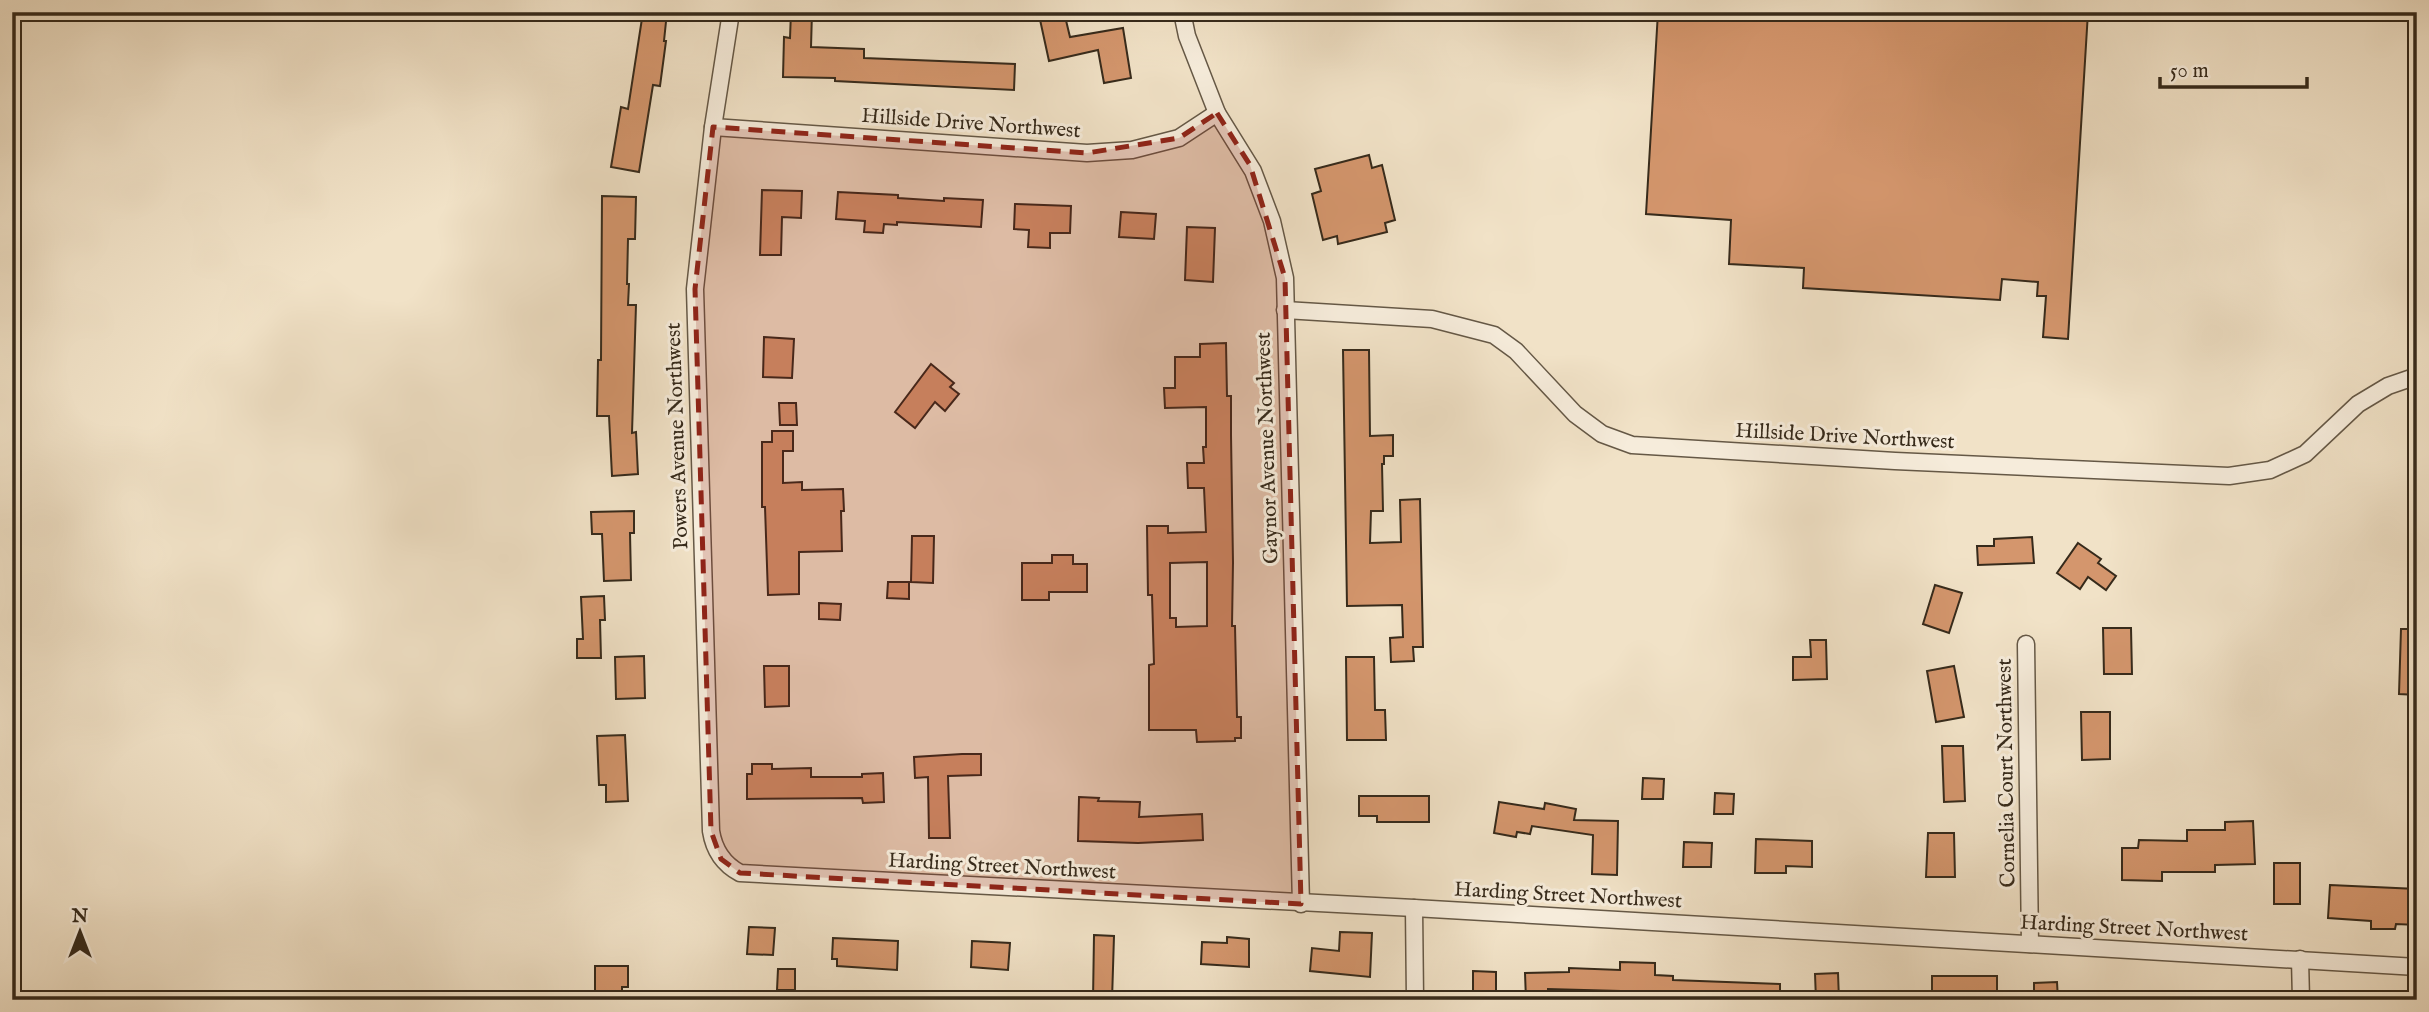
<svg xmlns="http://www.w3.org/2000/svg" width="2429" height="1012" viewBox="0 0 2429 1012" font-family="'IM FELL English',serif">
<rect width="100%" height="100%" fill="#f1e2c7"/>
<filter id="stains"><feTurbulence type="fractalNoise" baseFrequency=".00286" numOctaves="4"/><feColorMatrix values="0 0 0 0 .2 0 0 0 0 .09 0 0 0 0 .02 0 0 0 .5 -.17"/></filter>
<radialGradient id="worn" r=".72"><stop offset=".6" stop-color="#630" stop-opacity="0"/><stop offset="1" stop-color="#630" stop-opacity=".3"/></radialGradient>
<g fill="#d4966d" stroke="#362a1b" stroke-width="2" fill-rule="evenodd">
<path d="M 643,12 L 667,12 L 664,41 L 666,41 L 660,86 L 653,85 L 639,172 L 611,167 L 621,107 L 628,109 Z"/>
<path d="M 791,12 L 812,12 L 811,47 L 864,49 L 864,58 L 1015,64 L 1014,90 L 835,81 L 835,78 L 783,77 L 784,37 L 790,38 Z"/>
<path d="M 1051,12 L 1064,12 L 1070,37 L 1123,28 L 1131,78 L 1104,83 L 1098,50 L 1049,61 L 1039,15 Z"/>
<path d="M 1658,12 L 1708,15 L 1708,12 L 2088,12 L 2068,339 L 2043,337 L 2046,296 L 2037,296 L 2038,282 L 2002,279 L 2000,300 L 1803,288 L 1804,268 L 1729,264 L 1731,220 L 1646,214 Z"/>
<path d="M 1369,155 L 1372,168 L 1382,165 L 1395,220 L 1385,223 L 1387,232 L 1338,244 L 1337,236 L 1323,240 L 1312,194 L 1321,191 L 1315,169 Z"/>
<path d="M 762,190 L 802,191 L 801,218 L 782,217 L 781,255 L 760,255 Z"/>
<path d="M 838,192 L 898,195 L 898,198 L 944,201 L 944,198 L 983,200 L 981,227 L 897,222 L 897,225 L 884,224 L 883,233 L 864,232 L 865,221 L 836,219 Z"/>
<path d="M 602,196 L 636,197 L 635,239 L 628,239 L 627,284 L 629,284 L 628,305 L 636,305 L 632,433 L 636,432 L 638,474 L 612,476 L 609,416 L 597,416 L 598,360 L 601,360 Z"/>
<path d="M 1015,204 L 1071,206 L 1070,233 L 1050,233 L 1050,248 L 1028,247 L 1029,230 L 1014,229 Z"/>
<path d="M 1121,212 L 1156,214 L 1154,239 L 1119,237 Z"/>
<path d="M 1187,227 L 1215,228 L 1213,282 L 1185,280 Z"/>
<path d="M 764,337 L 794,339 L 792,378 L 763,377 Z"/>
<path d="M 1226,343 L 1227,396 L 1231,396 L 1231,435 L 1233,562 L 1232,626 L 1235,626 L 1237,717 L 1241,717 L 1241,738 L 1235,738 L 1235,741 L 1197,742 L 1196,730 L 1149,730 L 1149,665 L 1154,664 L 1152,595 L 1148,595 L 1147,526 L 1168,526 L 1168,533 L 1206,532 L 1204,488 L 1188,488 L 1187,463 L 1204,463 L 1203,447 L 1206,447 L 1206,407 L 1165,408 L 1164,388 L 1175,388 L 1175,357 L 1200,357 L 1200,344 ZM 1207,562 L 1207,626 L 1176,627 L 1176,618 L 1170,618 L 1170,563 Z"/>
<path d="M 1343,350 L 1369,350 L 1370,436 L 1393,435 L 1393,456 L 1384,456 L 1384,464 L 1382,464 L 1383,511 L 1371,511 L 1370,543 L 1401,542 L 1400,500 L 1420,499 L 1423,647 L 1413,647 L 1414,661 L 1391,662 L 1390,638 L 1403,637 L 1402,605 L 1347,606 Z"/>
<path d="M 931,364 L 954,383 L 950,387 L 959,394 L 945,411 L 935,402 L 915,428 L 895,412 Z"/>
<path d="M 779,403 L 796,403 L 797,425 L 780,425 Z"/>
<path d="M 772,431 L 793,431 L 793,451 L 783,451 L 783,483 L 802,482 L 802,490 L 843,489 L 844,511 L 841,511 L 842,551 L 799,552 L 799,594 L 768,595 L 765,507 L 762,507 L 762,442 L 772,442 Z"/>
<path d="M 634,511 L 634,533 L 630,533 L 631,580 L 604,581 L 602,534 L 592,534 L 591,512 Z"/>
<path d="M 912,536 L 934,536 L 933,583 L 911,582 Z"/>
<path d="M 2032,537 L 2034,563 L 1978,565 L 1977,546 L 1994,546 L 1994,539 Z"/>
<path d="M 2078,543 L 2101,559 L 2098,563 L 2116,576 L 2106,590 L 2088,577 L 2080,589 L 2057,573 Z"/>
<path d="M 1052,555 L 1073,555 L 1073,564 L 1087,564 L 1087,592 L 1049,592 L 1049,600 L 1022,600 L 1022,563 L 1052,563 Z"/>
<path d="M 888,582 L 909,582 L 909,599 L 887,598 Z"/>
<path d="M 1935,585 L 1962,593 L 1949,633 L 1923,624 Z"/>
<path d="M 604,596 L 605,620 L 600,620 L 601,658 L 577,658 L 577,639 L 583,639 L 581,597 Z"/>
<path d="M 819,603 L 841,604 L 840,620 L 819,619 Z"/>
<path d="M 2103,628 L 2131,628 L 2132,674 L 2104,674 Z"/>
<path d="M 2401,629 L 2417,629 L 2417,695 L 2399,694 Z"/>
<path d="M 1810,640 L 1826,640 L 1827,679 L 1793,680 L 1793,657 L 1811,657 Z"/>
<path d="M 644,656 L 645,698 L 616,699 L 615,657 Z"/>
<path d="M 1346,657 L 1374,657 L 1375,710 L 1385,710 L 1386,740 L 1347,740 Z"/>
<path d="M 764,666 L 789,666 L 789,706 L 765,707 Z"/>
<path d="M 1954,666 L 1964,717 L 1936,722 L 1927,671 Z"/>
<path d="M 2081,712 L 2110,712 L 2110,759 L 2082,760 Z"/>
<path d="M 625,735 L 628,801 L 606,802 L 606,785 L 599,785 L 597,736 Z"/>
<path d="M 1942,746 L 1963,746 L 1965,801 L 1944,802 Z"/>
<path d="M 962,754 L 981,754 L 981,775 L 948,776 L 950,838 L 929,838 L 928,777 L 915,778 L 914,757 Z"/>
<path d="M 752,764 L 772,764 L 772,769 L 811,768 L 811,777 L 862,777 L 862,774 L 883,773 L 884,802 L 863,803 L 862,798 L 747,799 L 747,774 L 752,774 Z"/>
<path d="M 1643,778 L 1664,779 L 1663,799 L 1642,799 Z"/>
<path d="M 1715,793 L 1734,794 L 1733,814 L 1714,814 Z"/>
<path d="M 1359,796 L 1429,796 L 1429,822 L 1377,822 L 1377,816 L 1359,816 Z"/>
<path d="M 1079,797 L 1099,798 L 1098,801 L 1140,802 L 1139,817 L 1202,814 L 1203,840 L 1138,843 L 1078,841 Z"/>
<path d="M 1499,802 L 1544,809 L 1545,803 L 1576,809 L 1574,820 L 1618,821 L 1617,875 L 1592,874 L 1593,835 L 1532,826 L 1530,834 L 1517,832 L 1516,837 L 1494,833 Z"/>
<path d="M 2253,821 L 2255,864 L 2215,865 L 2215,872 L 2162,872 L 2162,881 L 2122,880 L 2122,848 L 2138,848 L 2139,840 L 2187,841 L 2187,830 L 2225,830 L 2225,822 Z"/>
<path d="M 1928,833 L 1954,833 L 1955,877 L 1926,877 Z"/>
<path d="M 1756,839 L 1812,841 L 1812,867 L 1786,866 L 1786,873 L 1755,873 Z"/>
<path d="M 1684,842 L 1712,843 L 1711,867 L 1683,867 Z"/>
<rect x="2274" y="863" width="26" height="41"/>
<path d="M 2330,885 L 2417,889 L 2417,925 L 2396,924 L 2395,929 L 2371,929 L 2371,921 L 2328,918 Z"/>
<path d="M 749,927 L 775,928 L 773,955 L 747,954 Z"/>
<path d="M 1340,932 L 1372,933 L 1370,977 L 1310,971 L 1312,948 L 1339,951 Z"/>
<path d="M 1094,935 L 1114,936 L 1112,1000 L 1093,1000 Z"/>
<path d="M 1227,937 L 1249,939 L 1249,967 L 1201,964 L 1202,942 L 1227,943 Z"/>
<path d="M 833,938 L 898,941 L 897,970 L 837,966 L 837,959 L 832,959 Z"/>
<path d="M 972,941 L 1010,943 L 1008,970 L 971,967 Z"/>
<path d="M 1620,962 L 1655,963 L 1655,975 L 1673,976 L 1673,980 L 1780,984 L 1780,1000 L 1620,1000 L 1620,991 L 1548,989 L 1548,1000 L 1526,1000 L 1525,973 L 1569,972 L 1569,968 L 1620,970 Z"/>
<path d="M 595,966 L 628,966 L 628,987 L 622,987 L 622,1000 L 595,1000 Z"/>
<path d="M 778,969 L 795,969 L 795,990 L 777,990 Z"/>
<path d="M 1473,971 L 1496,972 L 1496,1000 L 1473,1000 Z"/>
<path d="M 1838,973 L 1839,1000 L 1816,1000 L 1815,974 Z"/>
<rect x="1932" y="976" width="65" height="24"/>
<path d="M 2057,982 L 2058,1000 L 2034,1000 L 2034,983 Z"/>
</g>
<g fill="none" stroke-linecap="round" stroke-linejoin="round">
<defs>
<g id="minor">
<path d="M 731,12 L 713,127 L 695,289 L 711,831 C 714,850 723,864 740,873 L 1414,908 L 2417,967"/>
<path d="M 1182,12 L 1187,36 L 1217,113 L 1253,171 L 1272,221 L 1285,278 L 1301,904"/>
<path d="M 713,127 L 1087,153 L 1132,150 L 1179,138 L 1217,113"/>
<path d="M 1285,310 L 1432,319 L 1494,335 L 1516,351 L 1575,414 L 1602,434 L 1632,445 L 1895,461 L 2229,476 L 2270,470 L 2305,454 L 2358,404 L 2388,386 L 2417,376"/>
<path d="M 2026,644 L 2030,944"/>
<path d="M 1414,908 L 1415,1000"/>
<path d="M 2300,959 L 2301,1000"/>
</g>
</defs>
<use href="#minor" stroke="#655846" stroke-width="19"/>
<use href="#minor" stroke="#f6ecdb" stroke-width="16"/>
</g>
<path fill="#8f2418" fill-opacity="0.2" stroke="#8f2418" stroke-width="5" stroke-dasharray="14 9" stroke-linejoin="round" d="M 1217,113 L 1250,165 L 1285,278 L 1301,904 L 740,873 L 721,859 L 711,831 L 695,289 L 713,127 L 1087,153 L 1179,138 Z"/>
<g text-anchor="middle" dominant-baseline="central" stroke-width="6" stroke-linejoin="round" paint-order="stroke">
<g font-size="21" fill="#362a1b" stroke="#f6ecdb">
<text transform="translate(971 124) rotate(4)">Hillside Drive Northwest</text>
<text transform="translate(678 436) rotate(-92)">Powers Avenue Northwest</text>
<text transform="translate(1845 437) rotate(3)">Hillside Drive Northwest</text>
<text transform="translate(1268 448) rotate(-92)">Gaynor Avenue Northwest</text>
<text transform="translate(2007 773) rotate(-91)">Cornelia Court Northwest</text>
<text transform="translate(1002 867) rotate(3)">Harding Street Northwest</text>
<text transform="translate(1568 896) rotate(3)">Harding Street Northwest</text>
<text transform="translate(2134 929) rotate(3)">Harding Street Northwest</text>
</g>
</g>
<rect width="2429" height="1012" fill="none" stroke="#f1e2c7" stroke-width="42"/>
<rect x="14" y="14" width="2401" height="984" fill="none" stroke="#362a1b" stroke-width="3.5"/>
<rect x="21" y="21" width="2387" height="970" fill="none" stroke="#362a1b" stroke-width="2"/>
<g transform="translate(80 932)" stroke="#f6ecdb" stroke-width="5" paint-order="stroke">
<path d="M0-5L12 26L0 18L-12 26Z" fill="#362a1b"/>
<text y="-10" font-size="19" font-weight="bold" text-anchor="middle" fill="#362a1b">N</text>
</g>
<path d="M2160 77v10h147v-10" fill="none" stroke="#362a1b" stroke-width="3.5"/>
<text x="2170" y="77" font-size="21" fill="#362a1b" stroke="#f6ecdb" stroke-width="5" paint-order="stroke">50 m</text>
<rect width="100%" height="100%" filter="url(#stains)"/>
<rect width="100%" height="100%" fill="url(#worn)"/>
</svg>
